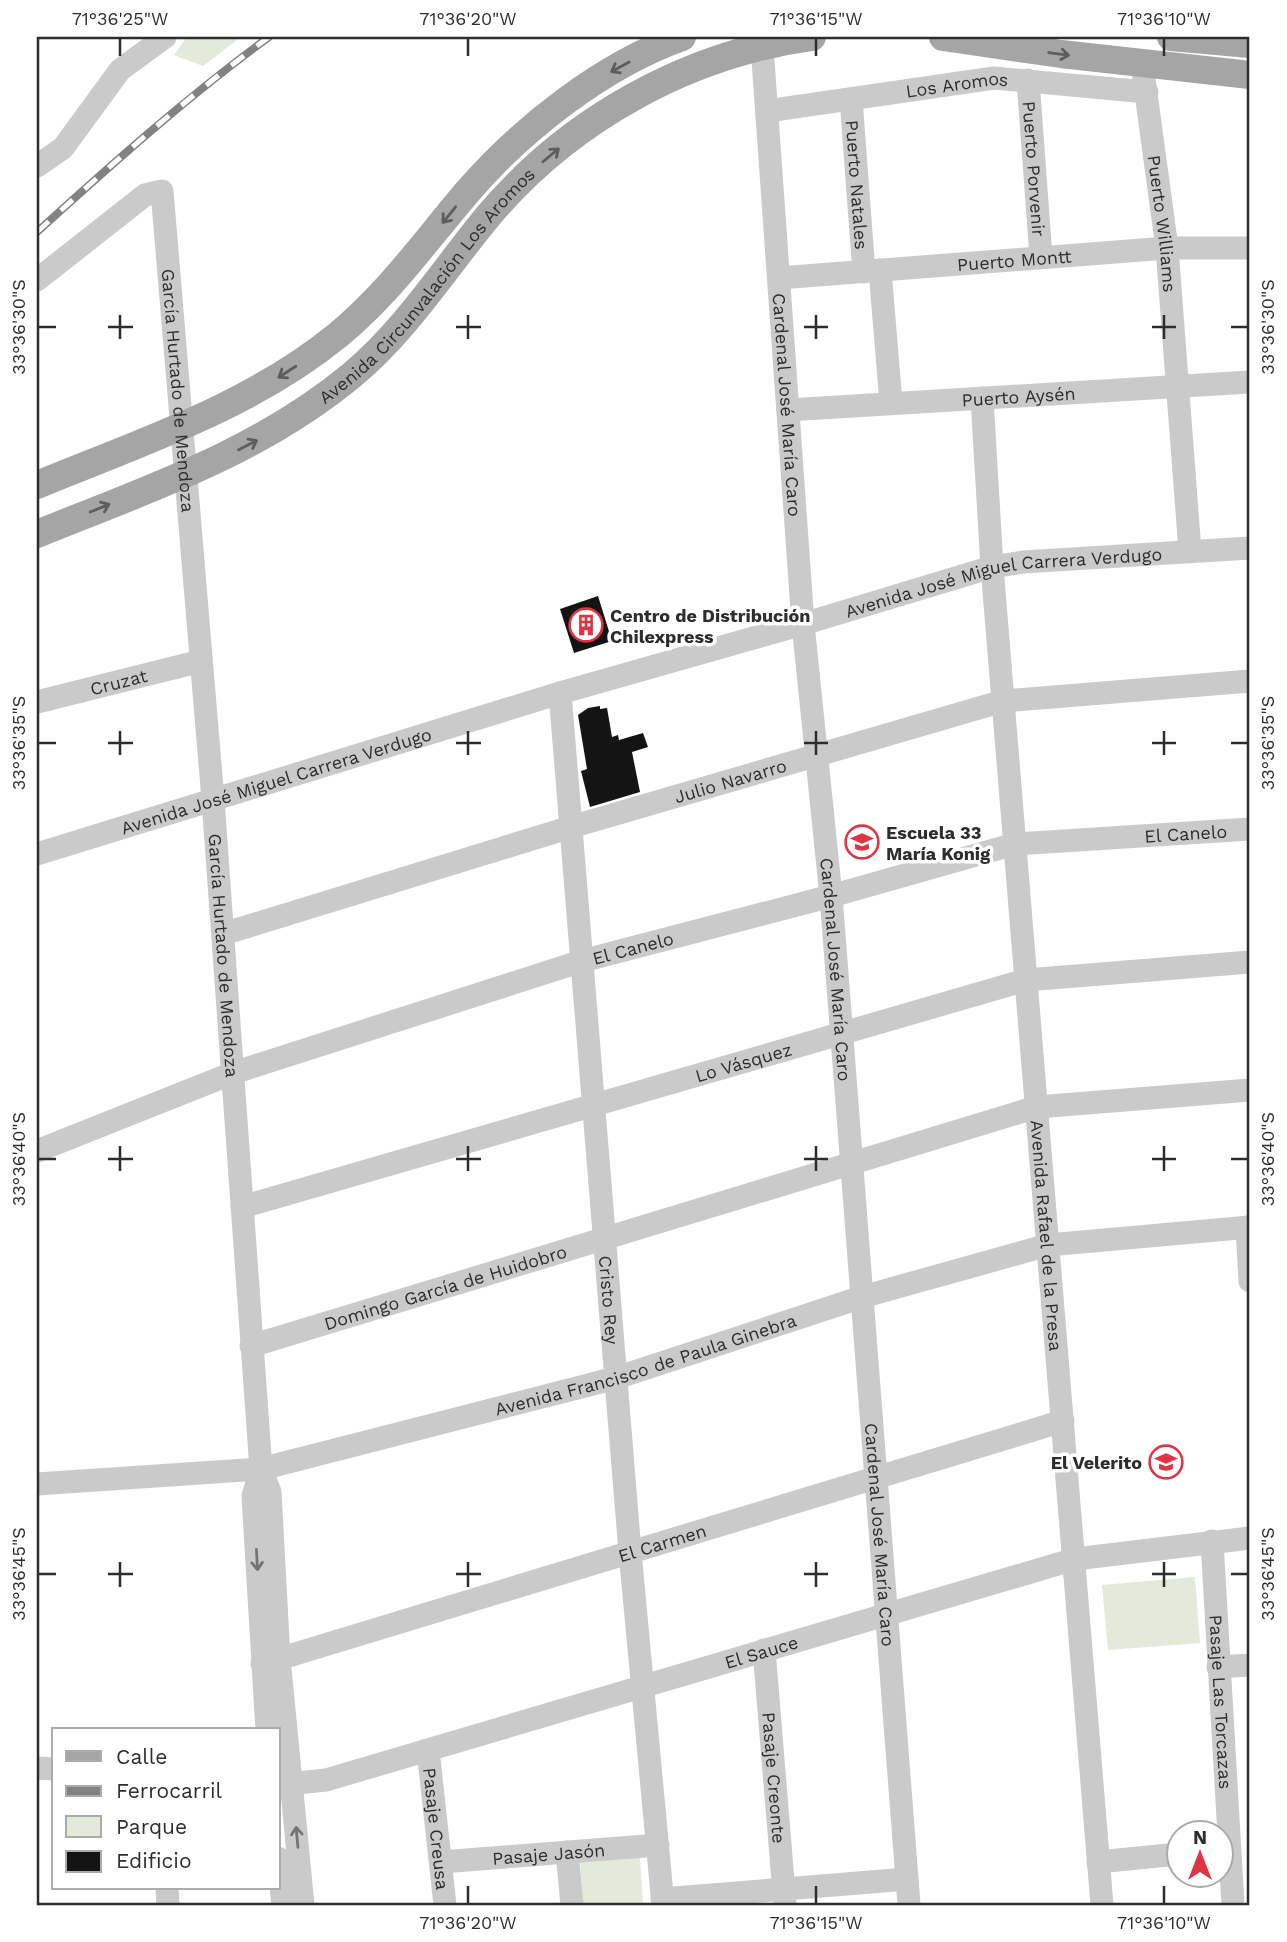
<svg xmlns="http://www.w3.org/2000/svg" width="1287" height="1942" viewBox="0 0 1287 1942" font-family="'Work Sans',sans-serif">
<rect width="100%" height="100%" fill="#fff"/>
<g fill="#e3eada">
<path d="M 187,37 L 241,37 L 203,66 L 174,55 Z"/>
<path d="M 1195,1577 L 1200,1643 L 1108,1650 L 1102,1585 Z"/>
<path d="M 640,1857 L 643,1905 L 583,1905 L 580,1861 Z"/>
</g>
<g fill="#141414">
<path d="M 598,596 L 612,641 L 574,653 L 560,609 Z"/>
<path d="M 600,706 L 600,709 L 607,708 L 612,737 L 618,735 L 619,740 L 643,733 L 648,747 L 632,752 L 640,792 L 590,807 L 581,771 L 587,769 L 578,715 L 588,708 Z"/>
</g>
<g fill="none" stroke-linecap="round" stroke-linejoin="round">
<g stroke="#cacaca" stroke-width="23">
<path id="s1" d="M 755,37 L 762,46 L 803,624 L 831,896 L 909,1905"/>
<path id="s2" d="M 1142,64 L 1167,248 L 1190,551"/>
<path id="s3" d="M 1028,80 L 1041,257"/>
<path id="s4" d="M 851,99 L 864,272"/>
<path id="s5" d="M 767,111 L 994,78 L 1147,92"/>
<path d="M 37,166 L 63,148 L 120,70 L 165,37"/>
<path d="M 880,270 L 891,403"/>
<path id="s6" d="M 779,278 L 1167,248 L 1250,248"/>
<path id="s7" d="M 37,280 L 145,195 L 162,191 L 213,800 L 261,1469 L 270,1492 L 279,1658 L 303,1905"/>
<path id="s8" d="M 982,398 L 992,567 L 1102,1905"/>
<path id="s9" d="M 788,410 L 1250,382"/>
<path id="s10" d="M 560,693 L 630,1552 L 663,1905"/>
<path id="s11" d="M 37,702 L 201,661"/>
<path id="s12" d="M 37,854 L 560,693 L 803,624 L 992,567 L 1023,562 L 1250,548"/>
<path id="s13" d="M 223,934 L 571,827 L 1003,701 L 1250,681"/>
<path id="s14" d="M 37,1151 L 233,1073 L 582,961 L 831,896 L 1015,844 L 1250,829"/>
<path id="s15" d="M 242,1207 L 1026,980 L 1250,962"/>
<path d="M 1247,1227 L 1250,1281"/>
<path id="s16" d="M 251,1346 L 1037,1107 L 1250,1090"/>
<path d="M 261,1469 L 253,1496 L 267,1730"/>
<path id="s17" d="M 37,1484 L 261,1469 L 616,1378 L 862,1297 L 1048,1245 L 1250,1227"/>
<path id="s18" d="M 1212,1541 L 1233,1905"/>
<path id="s19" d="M 764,1650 L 785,1905"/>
<path id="s20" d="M 262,1664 L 1063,1421"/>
<path d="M 1218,1667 L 1250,1665"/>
<path id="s21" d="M 428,1750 L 445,1905"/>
<path d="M 37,1768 L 54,1769"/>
<path id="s22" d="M 278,1785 L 326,1780 L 1075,1559 L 1250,1538"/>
<path d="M 567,1852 L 572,1905"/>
<path d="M 278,1858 L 283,1905"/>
<path id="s23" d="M 441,1862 L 658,1845"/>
<path d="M 1098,1862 L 1178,1854"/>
<path d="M 167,1888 L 168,1905"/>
<path d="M 662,1899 L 907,1879"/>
</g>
<g stroke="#a5a5a5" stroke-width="28">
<path d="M 943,37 L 1061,54 L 1250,75"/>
<path d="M 1171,37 L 1250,44"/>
<path d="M 37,485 C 141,442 250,407 338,335 C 390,292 426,240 469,190 C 523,128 603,65 682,37"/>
<path id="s24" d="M 37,534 C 148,489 258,453 352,375 C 407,329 444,269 489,215 C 570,119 688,54 812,37"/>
</g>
<defs>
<path id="rail" d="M 37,232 C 112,164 187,97 269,37"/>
</defs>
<use href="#rail" stroke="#828282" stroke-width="8"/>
<use href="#rail" stroke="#fff" stroke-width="5" stroke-dasharray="16" stroke-linecap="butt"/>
</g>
<defs><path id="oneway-shaft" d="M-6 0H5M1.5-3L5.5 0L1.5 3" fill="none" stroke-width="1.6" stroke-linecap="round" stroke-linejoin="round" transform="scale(1.75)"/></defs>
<g stroke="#5d5d5d">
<use href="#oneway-shaft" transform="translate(1059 54) rotate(8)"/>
<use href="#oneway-shaft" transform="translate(620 67) rotate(151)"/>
<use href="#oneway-shaft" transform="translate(551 155) rotate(-40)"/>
<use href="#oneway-shaft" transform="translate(449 215) rotate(129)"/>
<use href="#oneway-shaft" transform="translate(287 372) rotate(147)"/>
<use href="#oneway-shaft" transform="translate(248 445) rotate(-27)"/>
<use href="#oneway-shaft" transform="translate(100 508) rotate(-22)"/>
</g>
<g stroke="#747474">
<use href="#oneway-shaft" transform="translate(257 1560) rotate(87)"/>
<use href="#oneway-shaft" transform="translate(297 1837) rotate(-95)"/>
</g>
<path fill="none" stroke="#2d2d2d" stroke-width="2.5" d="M 120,38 L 120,56M 468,38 L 468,56M 816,38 L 816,56M 1164,38 L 1164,56M 120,315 L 120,339M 468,315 L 468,339M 816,315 L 816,339M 1164,315 L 1164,339M 38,327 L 56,327M 108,327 L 133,327M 456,327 L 481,327M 804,327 L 828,327M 1152,327 L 1176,327M 1231,327 L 1248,327M 120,731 L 120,755M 468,731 L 468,755M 816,731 L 816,755M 1164,731 L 1164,755M 38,743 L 56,743M 108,743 L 133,743M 456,743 L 481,743M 804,743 L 828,743M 1152,743 L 1176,743M 1231,743 L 1248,743M 120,1146 L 120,1171M 468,1146 L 468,1171M 816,1146 L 816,1171M 1164,1146 L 1164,1171M 38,1159 L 56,1159M 108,1159 L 133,1159M 456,1159 L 481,1159M 804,1159 L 828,1159M 1152,1159 L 1176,1159M 1231,1159 L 1248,1159M 120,1562 L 120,1587M 468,1562 L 468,1587M 816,1562 L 816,1587M 1164,1562 L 1164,1587M 38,1574 L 56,1574M 108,1574 L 133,1574M 456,1574 L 481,1574M 804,1574 L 828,1574M 1152,1574 L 1176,1574M 1231,1574 L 1248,1574M 468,1886 L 468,1904M 816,1886 L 816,1904M 1164,1886 L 1164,1904"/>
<defs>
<symbol id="building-ring" viewBox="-11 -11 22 22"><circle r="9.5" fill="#fff" stroke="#de3443" stroke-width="1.5"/><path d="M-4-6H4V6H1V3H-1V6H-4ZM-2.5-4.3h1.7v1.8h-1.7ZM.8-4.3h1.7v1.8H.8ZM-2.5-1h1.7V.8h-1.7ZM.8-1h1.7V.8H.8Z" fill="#de3443"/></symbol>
<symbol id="school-ring" viewBox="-11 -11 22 22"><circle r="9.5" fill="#fff" stroke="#de3443" stroke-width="1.5"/><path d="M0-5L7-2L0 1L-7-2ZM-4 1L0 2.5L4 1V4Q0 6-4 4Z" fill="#de3443"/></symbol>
</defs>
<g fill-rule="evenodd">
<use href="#building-ring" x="567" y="606" width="38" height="38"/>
<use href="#school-ring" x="843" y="823" width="38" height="38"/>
<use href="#school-ring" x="1147" y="1443" width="38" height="38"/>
</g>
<g text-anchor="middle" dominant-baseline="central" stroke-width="7" stroke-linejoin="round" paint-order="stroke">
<g font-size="18" fill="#2d2d2d" stroke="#fff">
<text stroke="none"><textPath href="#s5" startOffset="192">Los Aromos</textPath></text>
<text stroke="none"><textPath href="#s3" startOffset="89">Puerto Porvenir</textPath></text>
<text stroke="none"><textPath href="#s4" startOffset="86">Puerto Natales</textPath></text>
<text stroke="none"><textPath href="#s2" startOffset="161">Puerto Williams</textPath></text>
<text stroke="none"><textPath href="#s6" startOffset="236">Puerto Montt</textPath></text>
<text stroke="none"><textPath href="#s24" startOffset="471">Avenida Circunvalación Los Aromos</textPath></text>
<text stroke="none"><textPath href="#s7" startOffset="355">García Hurtado de Mendoza</textPath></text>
<text stroke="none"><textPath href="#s9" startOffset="231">Puerto Aysén</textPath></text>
<text stroke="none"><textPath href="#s1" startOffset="371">Cardenal José María Caro</textPath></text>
<text stroke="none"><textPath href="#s12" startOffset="1006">Avenida José Miguel Carrera Verdugo</textPath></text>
<text stroke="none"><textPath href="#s11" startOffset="84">Cruzat</textPath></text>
<text stroke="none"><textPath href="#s12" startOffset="250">Avenida José Miguel Carrera Verdugo</textPath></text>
<text stroke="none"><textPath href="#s13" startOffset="530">Julio Navarro</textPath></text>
<text stroke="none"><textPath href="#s14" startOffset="1197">El Canelo</textPath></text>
<text stroke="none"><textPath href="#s14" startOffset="630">El Canelo</textPath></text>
<text stroke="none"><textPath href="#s7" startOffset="922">García Hurtado de Mendoza</textPath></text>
<text stroke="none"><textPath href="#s1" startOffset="938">Cardenal José María Caro</textPath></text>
<text stroke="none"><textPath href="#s15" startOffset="522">Lo Vásquez</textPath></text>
<text stroke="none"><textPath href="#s8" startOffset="840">Avenida Rafael de la Presa</textPath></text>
<text stroke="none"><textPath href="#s16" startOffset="203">Domingo García de Huidobro</textPath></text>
<text stroke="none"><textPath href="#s10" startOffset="609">Cristo Rey</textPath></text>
<text stroke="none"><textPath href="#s17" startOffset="623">Avenida Francisco de Paula Ginebra</textPath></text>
<text stroke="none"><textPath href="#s1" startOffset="1505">Cardenal José María Caro</textPath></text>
<text stroke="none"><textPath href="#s20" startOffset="418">El Carmen</textPath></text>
<text stroke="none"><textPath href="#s22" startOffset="502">El Sauce</textPath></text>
<text stroke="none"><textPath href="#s18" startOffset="161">Pasaje Las Torcazas</textPath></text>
<text stroke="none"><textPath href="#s19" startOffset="128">Pasaje Creonte</textPath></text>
<text stroke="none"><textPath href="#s21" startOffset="79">Pasaje Creusa</textPath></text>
<text stroke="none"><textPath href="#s23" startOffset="108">Pasaje Jasón</textPath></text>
</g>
<g font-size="18" font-weight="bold" fill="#2d2d2d" stroke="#fff" text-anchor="start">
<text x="610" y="615">Centro de Distribución<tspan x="610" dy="21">Chilexpress</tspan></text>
<text x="886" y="832">Escuela 33<tspan x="886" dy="21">María Konig</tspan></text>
<text x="1142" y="1462" text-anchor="end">El Velerito</text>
</g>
</g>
<rect width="1287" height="1942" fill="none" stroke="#ffffff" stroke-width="77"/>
<rect x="52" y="1728" width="228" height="161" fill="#ffffff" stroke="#ababab" stroke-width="2"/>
<rect x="66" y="1751" width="35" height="10" fill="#a5a5a5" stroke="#ababab" stroke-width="2"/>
<text x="116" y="1764" font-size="21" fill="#2d2d2d">Calle</text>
<rect x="66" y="1786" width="35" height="10" fill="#828282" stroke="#ababab" stroke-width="2"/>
<text x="116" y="1798" font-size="21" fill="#2d2d2d">Ferrocarril</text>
<rect x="66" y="1816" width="35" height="21" fill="#e3eada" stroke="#ababab" stroke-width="2"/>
<text x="116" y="1834" font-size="21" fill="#2d2d2d">Parque</text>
<rect x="66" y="1851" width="35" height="21" fill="#141414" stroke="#ababab" stroke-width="2"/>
<text x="116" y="1868" font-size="21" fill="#2d2d2d">Edificio</text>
<g transform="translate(1200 1854)"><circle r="33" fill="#ffffff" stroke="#ababab" stroke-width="2"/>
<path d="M0-5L12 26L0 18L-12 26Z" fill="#de3443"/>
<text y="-10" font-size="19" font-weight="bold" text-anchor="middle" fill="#2d2d2d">N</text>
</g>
<rect x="38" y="38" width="1210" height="1866" fill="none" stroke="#2d2d2d" stroke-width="2.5"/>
<g font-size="18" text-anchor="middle" fill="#2d2d2d">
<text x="120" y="25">71°36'25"W</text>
<text x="468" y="25">71°36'20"W</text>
<text x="816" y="25">71°36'15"W</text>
<text x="1164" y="25">71°36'10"W</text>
<text transform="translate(19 327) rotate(-90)" y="6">33°36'30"S</text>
<text transform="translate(1268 327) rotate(-90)" y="6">33°36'30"S</text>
<text transform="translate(19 743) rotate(-90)" y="6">33°36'35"S</text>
<text transform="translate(1268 743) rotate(-90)" y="6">33°36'35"S</text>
<text transform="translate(19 1159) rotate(-90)" y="6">33°36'40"S</text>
<text transform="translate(1268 1159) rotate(-90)" y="6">33°36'40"S</text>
<text transform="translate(19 1574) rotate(-90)" y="6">33°36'45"S</text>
<text transform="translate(1268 1574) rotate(-90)" y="6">33°36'45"S</text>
<text x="468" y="1929">71°36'20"W</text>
<text x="816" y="1929">71°36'15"W</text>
<text x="1164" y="1929">71°36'10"W</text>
</g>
</svg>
